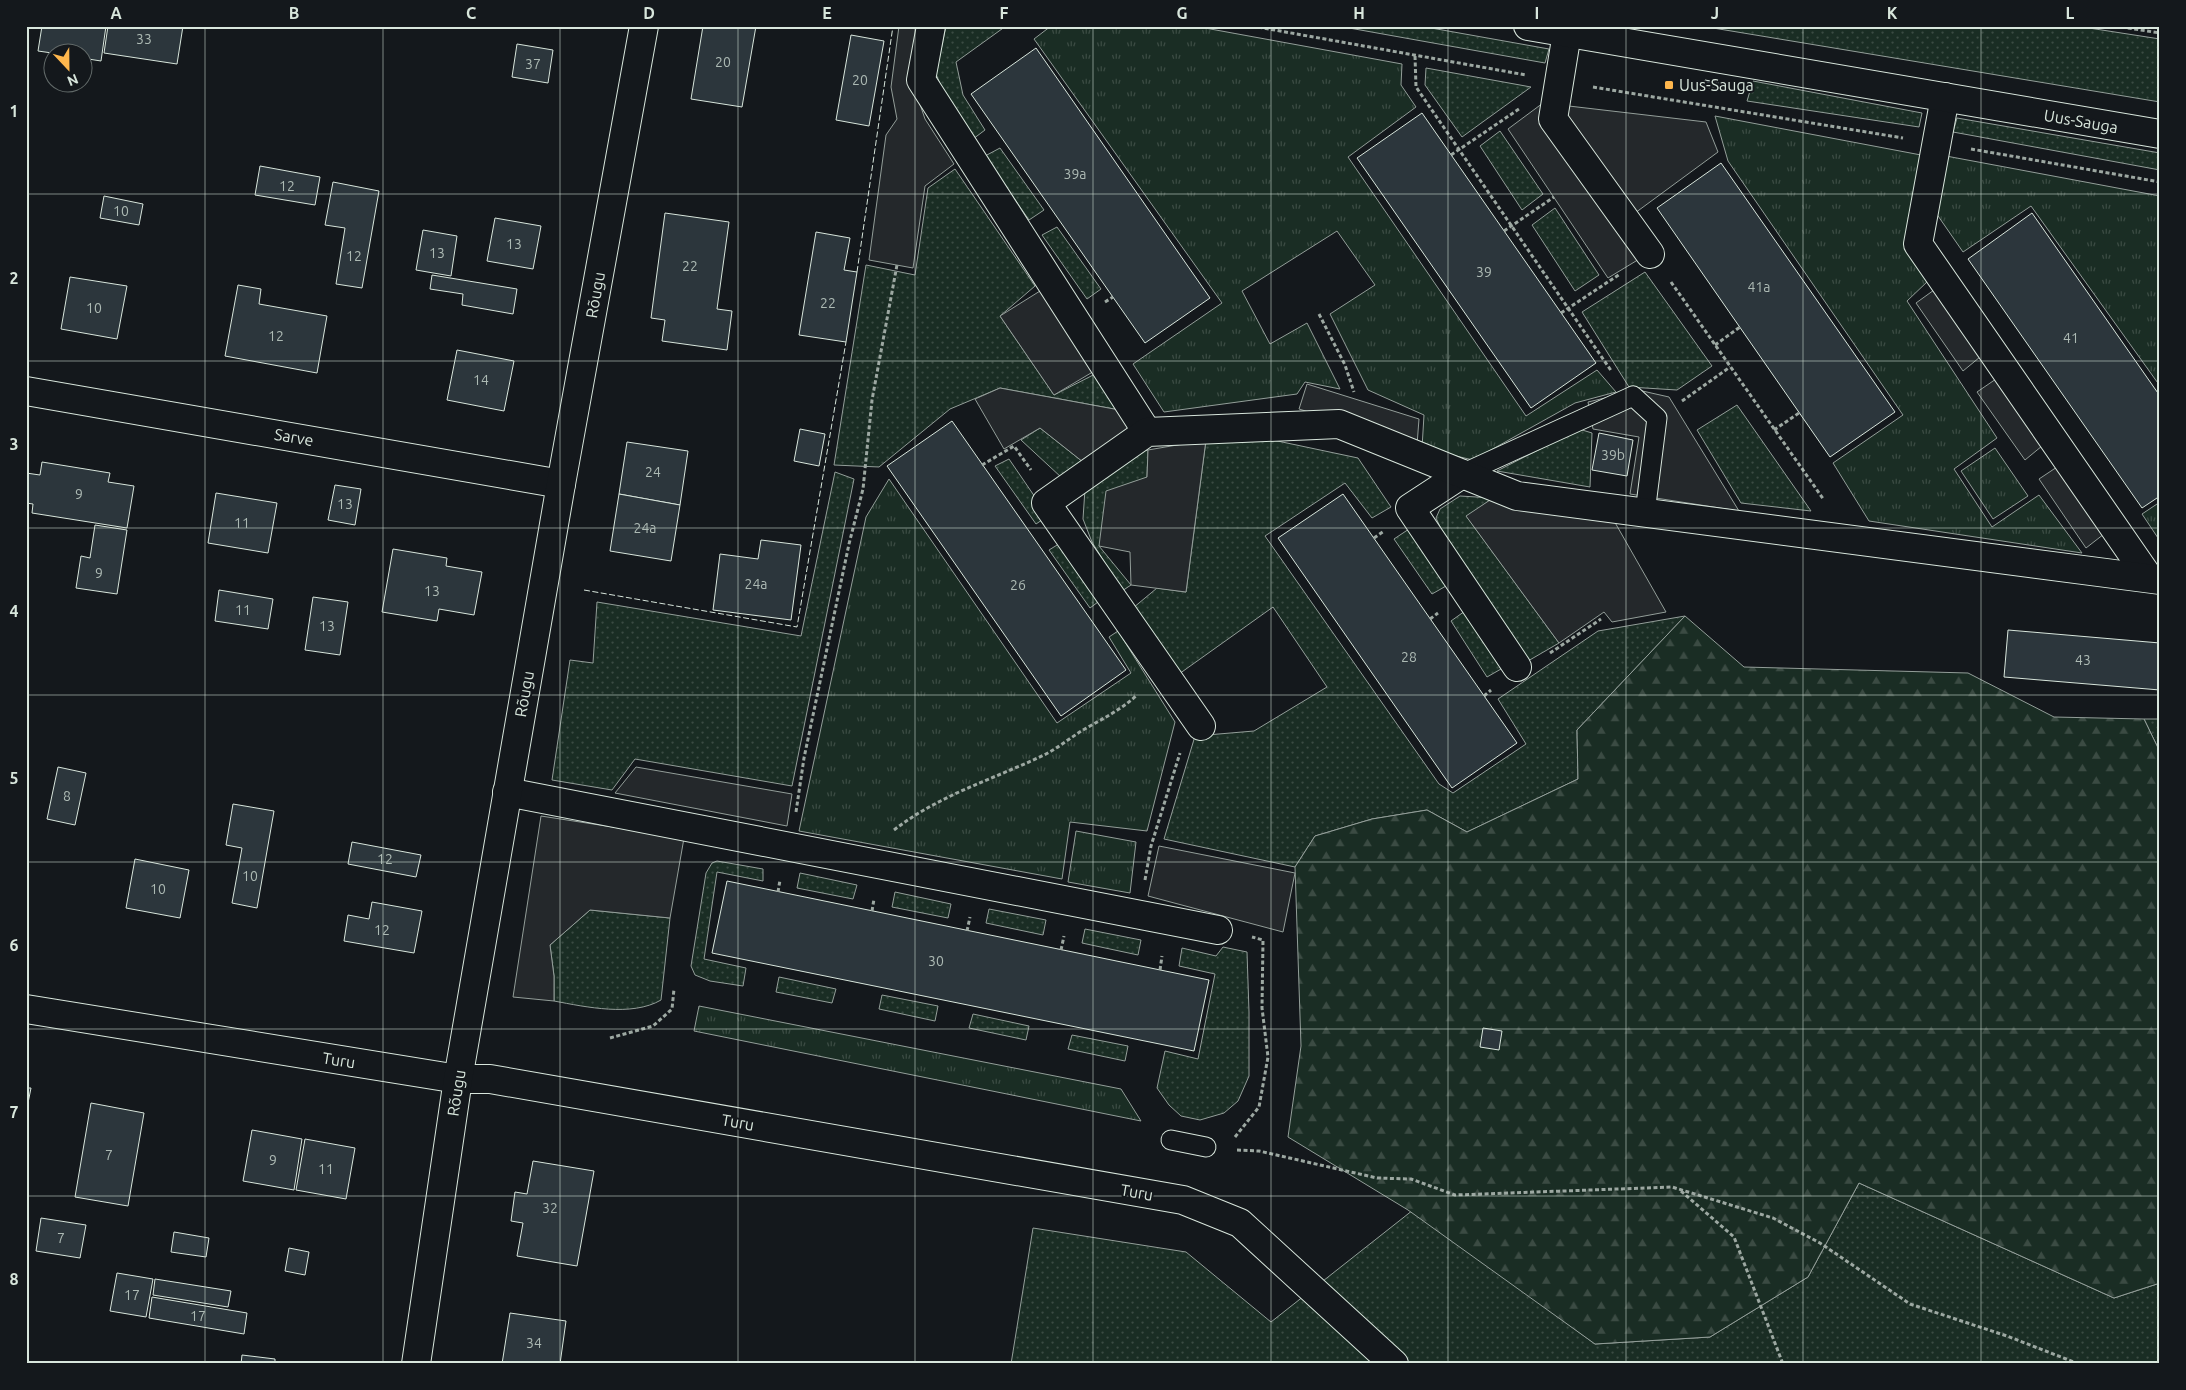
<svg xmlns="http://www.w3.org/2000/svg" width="2186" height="1390" viewBox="0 0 2186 1390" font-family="Ubuntu,sans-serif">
<defs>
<pattern id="grass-dots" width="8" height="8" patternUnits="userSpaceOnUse" patternTransform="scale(1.25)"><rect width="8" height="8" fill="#1a2d24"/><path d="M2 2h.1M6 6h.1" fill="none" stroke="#3b4b43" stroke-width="1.8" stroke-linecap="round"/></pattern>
<pattern id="forest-firs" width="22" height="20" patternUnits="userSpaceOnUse" patternTransform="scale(1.25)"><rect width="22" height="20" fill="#1a2d24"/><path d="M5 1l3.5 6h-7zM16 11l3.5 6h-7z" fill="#3b4b43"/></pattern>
<pattern id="park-tufts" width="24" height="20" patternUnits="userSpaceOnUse" patternTransform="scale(1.25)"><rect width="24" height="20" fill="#1a2d24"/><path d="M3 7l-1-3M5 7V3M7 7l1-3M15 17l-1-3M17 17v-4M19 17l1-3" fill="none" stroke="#3b4b43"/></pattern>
</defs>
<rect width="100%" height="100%" fill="#14181c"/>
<g fill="url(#grass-dots)" stroke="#939e99">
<path d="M 946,26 L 1006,26 L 956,62 L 963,95 L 985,130 L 973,139 L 945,96 L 936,74 Z"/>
<path d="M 1338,26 L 1420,26 L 1549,49 L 1545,63 Z"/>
<path d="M 1701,26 L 2076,26 L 2160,39 L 2160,102 Z"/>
<path d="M 1426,68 L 1531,87 L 1462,137 L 1425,85 Z"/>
<path d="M 1753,81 L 1922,113 L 1919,127 L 1747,101 Z"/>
<path d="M 1957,118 L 2160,153 L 2160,170 L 1953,132 Z"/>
<path d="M 1500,131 L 1543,194 L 1522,210 L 1480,146 Z"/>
<path d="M 1000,148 L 1044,210 L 1029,220 L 985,156 Z"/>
<path d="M 955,169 L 1035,286 L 1000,316 L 1054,395 L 1099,372 L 1125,411 L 1000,388 L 950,409 L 879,467 L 834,465 L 866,265 L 915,275 L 928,188 Z"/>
<path d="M 1555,208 L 1599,275 L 1575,291 L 1532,225 Z"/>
<path d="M 1057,227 L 1101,289 L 1087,299 L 1042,235 Z"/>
<path d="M 1645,272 L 1712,366 L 1677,390 L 1629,387 L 1582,312 Z"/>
<path d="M 1737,405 L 1811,511 L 1741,503 L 1697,430 Z"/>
<path d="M 1040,428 L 1083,462 L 1062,478 L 1021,440 Z"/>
<path d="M 1579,429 L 1592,433 L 1590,487 L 1497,471 Z"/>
<path d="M 1268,439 L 1358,458 L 1391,507 L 1372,518 L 1345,483 L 1265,536 L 1439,784 L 1453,793 L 1526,744 L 1498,699 L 1598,631 L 1685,616 L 1577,730 L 1578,779 L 1467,832 L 1427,810 L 1372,819 L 1315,836 L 1295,867 L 1164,839 L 1195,736 L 1254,731 L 1327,687 L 1273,607 L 1179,674 L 1133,608 L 1157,588 L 1186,592 L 1206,440 Z"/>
<path d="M 1148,450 L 1147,477 L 1099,546 L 1131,585 L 1122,591 L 1092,542 L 1083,519 L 1085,489 L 1127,454 Z"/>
<path d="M 1009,459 L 1048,516 L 1036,524 L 995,466 Z"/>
<path d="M 835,472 L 854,479 L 792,786 L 635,759 L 612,790 L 552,780 L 570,660 L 593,663 L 597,602 L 801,636 Z"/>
<path d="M 1460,496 L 1493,498 L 1467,517 L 1559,643 L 1528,661 L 1448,544 L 1436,518 L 1440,509 Z"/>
<path d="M 1409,529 L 1446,586 L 1432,594 L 1394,539 Z"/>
<path d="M 1062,542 L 1102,599 L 1090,608 L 1049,550 Z"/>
<path d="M 1465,611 L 1501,669 L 1487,677 L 1451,621 Z"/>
<path d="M 2144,719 L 2160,719 L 2160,752 Z"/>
<path d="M 717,861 L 763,869 L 763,881 L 717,872 L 704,959 L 746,968 L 743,986 L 710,981 L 695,975 L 691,966 L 706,873 L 712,863 Z"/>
<path d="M 800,873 L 857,885 L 853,899 L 797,888 Z"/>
<path d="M 895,892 L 951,904 L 948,918 L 892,907 Z"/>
<path d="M 989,909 L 1046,920 L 1043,935 L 986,923 Z"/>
<path d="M 590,910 L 670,918 L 661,1000 C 632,1017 586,1007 554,1001 L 554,976 L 550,945 Z"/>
<path d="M 1085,929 L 1141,940 L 1138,955 L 1082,943 Z"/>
<path d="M 1223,947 L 1247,952 L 1249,1012 L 1249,1076 L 1238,1101 L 1224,1113 L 1200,1120 L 1181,1116 L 1169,1105 L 1157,1088 L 1165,1051 L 1198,1059 L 1215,974 L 1179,966 L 1182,948 L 1216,956 Z"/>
<path d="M 779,977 L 836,989 L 832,1003 L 776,992 Z"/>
<path d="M 882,995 L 938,1006 L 935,1021 L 879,1009 Z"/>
<path d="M 973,1014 L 1029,1026 L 1026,1040 L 969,1028 Z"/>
<path d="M 1072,1035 L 1128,1046 L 1125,1061 L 1068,1049 Z"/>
<path d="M 1859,1183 L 2114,1298 L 2160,1283 L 2160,1364 L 1011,1364 L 1033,1228 L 1186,1252 L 1271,1322 L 1413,1210 L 1595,1344 L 1710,1337 L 1808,1277 Z"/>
</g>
<path fill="url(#forest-firs)" stroke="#939e99" d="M 1685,616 L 1744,667 L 1968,673 L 2054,717 L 2144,719 L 2160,752 L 2160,1283 L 2114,1298 L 1859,1183 L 1808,1277 L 1710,1337 L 1595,1344 L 1408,1210 L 1288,1137 L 1301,1046 L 1295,867 L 1315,836 L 1372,819 L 1427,810 L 1467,832 L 1578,779 L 1577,730 Z"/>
<g fill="url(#park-tufts)" stroke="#939e99">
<path d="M 1051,26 L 1194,26 L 1402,64 L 1401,85 L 1416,107 L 1348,157 L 1526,416 L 1597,370 L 1616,392 L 1575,403 L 1473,460 L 1422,448 L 1424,415 L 1368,390 L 1330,314 L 1375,285 L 1337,231 L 1242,291 L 1270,344 L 1307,323 L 1340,389 L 1305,382 L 1297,394 L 1164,412 L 1133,364 L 1222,303 L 1034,39 Z"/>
<path d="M 1715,116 L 1921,155 L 1928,281 L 1907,301 L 1997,438 L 1954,469 L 1992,527 L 2039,495 L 2082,553 L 1869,521 L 1833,463 L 1903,415 L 1728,161 Z"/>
<path d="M 1946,156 L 2160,196 L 2160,386 L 2031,206 L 1963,252 L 1936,213 Z"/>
<path d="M 1995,448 L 2028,496 L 1993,519 L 1961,471 Z"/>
<path d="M 889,479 L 1057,723 L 1131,673 L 1109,637 L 1118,631 L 1175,722 L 1147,831 L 1070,822 L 1062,879 L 799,831 L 866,517 Z"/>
<path d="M 2160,502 L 2160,541 L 2142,514 Z"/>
<path d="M 1076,831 L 1136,842 L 1130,893 L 1068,882 Z"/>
<path d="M 699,1006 L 1121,1089 L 1141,1121 L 694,1031 Z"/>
</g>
<g fill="#24282b" stroke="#939e99">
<path d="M 899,26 L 919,26 L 912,81 L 925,119 L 954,164 L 925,186 L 913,268 L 869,260 L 886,135 L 897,119 L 891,87 Z"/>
<path d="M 1543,103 L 1706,122 L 1718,152 L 1635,213 L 1659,247 L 1608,278 L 1508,129 Z"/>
<path d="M 1934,290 L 1980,357 L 1963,371 L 1916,303 Z"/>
<path d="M 1040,291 L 1096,370 L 1054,395 L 1000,316 Z"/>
<path d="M 1996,379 L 2042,446 L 2025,460 L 1977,392 Z"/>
<path d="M 1307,384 L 1419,419 L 1417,445 L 1299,409 Z"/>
<path d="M 1000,388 L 1125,411 L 1128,432 L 1083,462 L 1040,428 L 1004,449 L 975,399 Z"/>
<path d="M 1638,390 L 1669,397 L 1739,511 L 1630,494 L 1639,437 L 1593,429 L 1588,402 Z"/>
<path d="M 1206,440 L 1186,592 L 1131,585 L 1130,552 L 1099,546 L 1106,491 L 1147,477 L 1148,450 Z"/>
<path d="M 2057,467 L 2104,534 L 2086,548 L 2039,479 Z"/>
<path d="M 1493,498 L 1613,519 L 1666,612 L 1612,622 L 1604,612 L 1559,643 L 1466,516 Z"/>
<path d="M 636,767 L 792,794 L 787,826 L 615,793 Z"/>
<path d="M 541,816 L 684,838 L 670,918 L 590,910 L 550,945 L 554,976 L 554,1001 L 513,997 Z"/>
<path d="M 1159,846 L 1295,873 L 1283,932 L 1148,896 Z"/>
</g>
<g fill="#2c363c" stroke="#d8e6dc">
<path d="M 42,26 L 106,26 L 101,61 L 82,58 L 82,52 L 52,53 L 38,51 Z"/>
<path d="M 108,26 L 183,26 L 177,64 L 104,53 Z"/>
<path d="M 703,26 L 756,26 L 742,107 L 691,99 Z"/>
<path d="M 851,35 L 884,41 L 869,126 L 836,120 Z"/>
<path d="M 517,44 L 553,50 L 548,83 L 512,77 Z"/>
<path d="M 1036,48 L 1210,298 L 1145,343 L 971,94 Z"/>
<path d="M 1705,80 L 1728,84 L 1727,90 L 1704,87 Z"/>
<path d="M 1422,113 L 1596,363 L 1531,408 L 1357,158 Z"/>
<path d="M 1721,163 L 1895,412 L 1830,457 L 1657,208 Z"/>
<path d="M 260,166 L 320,177 L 315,205 L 255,195 Z"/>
<path d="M 333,182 L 379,191 L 362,288 L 336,284 L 345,228 L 325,225 Z"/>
<path d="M 104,196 L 143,204 L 139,225 L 100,218 Z"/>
<path d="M 665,213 L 729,222 L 717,309 L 732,311 L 727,350 L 662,341 L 665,320 L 651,318 Z"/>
<path d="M 2032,213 L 2160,396 L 2160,496 L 2142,508 L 1968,259 Z"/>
<path d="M 495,218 L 541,226 L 533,269 L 487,261 Z"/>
<path d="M 423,230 L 457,236 L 451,276 L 416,270 Z"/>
<path d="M 816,232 L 850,238 L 844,270 L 857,272 L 846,342 L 799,335 Z"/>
<path d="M 432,275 L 517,289 L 513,314 L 462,305 L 463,294 L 430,289 Z"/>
<path d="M 70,277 L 127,286 L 117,339 L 61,329 Z"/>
<path d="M 238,285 L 261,289 L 259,304 L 327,316 L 317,373 L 225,356 Z"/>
<path d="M 457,350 L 514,361 L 504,411 L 447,400 Z"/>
<path d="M 952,421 L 1126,670 L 1061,716 L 887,466 Z"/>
<path d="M 800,429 L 825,434 L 819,466 L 794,461 Z"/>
<path d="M 1599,433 L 1633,440 L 1627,476 L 1592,470 Z"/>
<path d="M 627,442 L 688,451 L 680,505 L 619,494 Z"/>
<path d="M 42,462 L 110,473 L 108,482 L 134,486 L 127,528 L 32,513 L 33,504 L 26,503 L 26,473 L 40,475 Z"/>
<path d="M 335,485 L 361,489 L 355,525 L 328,520 Z"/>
<path d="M 216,493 L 277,503 L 268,553 L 208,543 Z"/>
<path d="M 619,494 L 680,505 L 671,561 L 610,551 Z"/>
<path d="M 1343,494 L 1517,743 L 1452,788 L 1278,538 Z"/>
<path d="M 95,525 L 127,530 L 117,594 L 76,588 L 81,556 L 90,558 Z"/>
<path d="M 761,540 L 801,545 L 791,620 L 713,610 L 720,554 L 758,559 Z"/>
<path d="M 393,549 L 447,558 L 446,566 L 482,572 L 474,615 L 439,609 L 437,621 L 382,612 Z"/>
<path d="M 219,590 L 273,599 L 268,629 L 215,621 Z"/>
<path d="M 313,597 L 348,602 L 340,655 L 305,650 Z"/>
<path d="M 2008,630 L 2160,643 L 2160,690 L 2004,677 Z"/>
<path d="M 58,767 L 86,773 L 75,825 L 47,819 Z"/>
<path d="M 233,804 L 274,811 L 257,908 L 232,903 L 242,848 L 226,845 Z"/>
<path d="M 352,842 L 421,855 L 416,877 L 348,864 Z"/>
<path d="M 135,859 L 189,870 L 180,918 L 126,908 Z"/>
<path d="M 727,881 L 1209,980 L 1194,1051 L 712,953 Z"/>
<path d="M 372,902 L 422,911 L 414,953 L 344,941 L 348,915 L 369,919 Z"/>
<path d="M 1483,1028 L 1502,1031 L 1499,1050 L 1480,1047 Z"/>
<path d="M 26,1088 L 31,1088 L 26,1113 Z"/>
<path d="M 91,1103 L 144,1113 L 128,1206 L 75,1197 Z"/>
<path d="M 252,1130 L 302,1139 L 294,1190 L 243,1181 Z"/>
<path d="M 305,1139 L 355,1148 L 346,1199 L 296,1190 Z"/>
<path d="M 533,1161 L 594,1171 L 577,1266 L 517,1256 L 523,1223 L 511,1221 L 515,1192 L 527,1194 Z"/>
<path d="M 41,1218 L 86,1225 L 80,1258 L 36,1251 Z"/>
<path d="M 174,1232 L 209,1238 L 206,1257 L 171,1252 Z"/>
<path d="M 289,1248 L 309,1252 L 305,1275 L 285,1271 Z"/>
<path d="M 117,1273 L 153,1279 L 146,1317 L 110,1311 Z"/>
<path d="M 155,1279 L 231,1291 L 228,1307 L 153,1295 Z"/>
<path d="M 152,1297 L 247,1313 L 244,1334 L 149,1318 Z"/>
<path d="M 510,1313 L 566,1321 L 560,1364 L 502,1364 Z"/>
<path d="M 242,1355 L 275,1359 L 275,1364 L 241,1364 Z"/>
</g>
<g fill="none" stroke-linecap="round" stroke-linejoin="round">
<defs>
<g id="lane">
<path d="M 1462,474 L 1633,396 L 1657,418 L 1645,513"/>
<path d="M 1171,1140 L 1206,1147"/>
</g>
<g id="street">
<path d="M 931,26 L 921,80 L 1147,432"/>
<path d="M 1567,33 L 1553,119 L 1650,254"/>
<path d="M 1945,97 L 1918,244 L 2149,578"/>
<path d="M 26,391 L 561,484"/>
<path d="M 1462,474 L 1410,508 L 1517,667"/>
<path d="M 1201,726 L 1046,503 L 1147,432 L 1339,424 L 1517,496 L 2160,580"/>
<path d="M 507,792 L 1218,930"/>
<path d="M 26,1009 L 458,1079 L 490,1079 L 1183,1200 L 1240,1223 L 1394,1364"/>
<path d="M 416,1364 L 458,1079 L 561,484 L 644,26"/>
</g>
<path id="secondary" d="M 1528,26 L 2160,134"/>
</defs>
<use href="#lane" stroke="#d8e6dc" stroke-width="21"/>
<use href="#street" stroke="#d8e6dc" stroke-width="30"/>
<use href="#secondary" stroke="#d8e6dc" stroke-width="30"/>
<g stroke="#9da8a2" stroke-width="3" stroke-dasharray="4 2.5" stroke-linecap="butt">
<path d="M 1252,26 L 1526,75"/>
<path d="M 2115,26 L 2160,33"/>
<path d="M 1415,56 L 1416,87 L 1612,372"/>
<path d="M 1593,87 L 1903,138"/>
<path d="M 1971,149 L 2160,182"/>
<path d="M 1451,155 L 1519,109"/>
<path d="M 1504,231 L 1554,197"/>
<path d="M 1671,282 L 1824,500"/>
<path d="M 1105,302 L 1113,297"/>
<path d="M 1561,313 L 1620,274"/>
<path d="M 1319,314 L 1345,365 L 1354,392"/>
<path d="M 1715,345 L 1740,327"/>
<path d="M 1682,401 L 1730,367"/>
<path d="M 1774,430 L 1799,413"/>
<path d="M 982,465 L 1014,446 L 1031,470"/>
<path d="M 1374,538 L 1384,531"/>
<path d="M 1430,619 L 1438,613"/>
<path d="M 1550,653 L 1601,619"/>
<path d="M 1484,696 L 1491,690"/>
<path d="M 796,812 L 804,758 L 849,544 L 863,489 L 872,400 L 897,265"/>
<path d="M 894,830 C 939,795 994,779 1044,755 C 1058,748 1070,738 1083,730 C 1102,719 1121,710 1137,695"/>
<path d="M 1145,880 L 1151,846 L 1180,753"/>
<path d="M 778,892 L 780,880"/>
<path d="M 872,911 L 874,899"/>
<path d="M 967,931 L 970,917"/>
<path d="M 1061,950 L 1064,936"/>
<path d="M 1160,970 L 1162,956"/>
<path d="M 610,1038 L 653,1026 L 672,1009 L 674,989"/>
<path d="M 1235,1137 L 1259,1107 L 1268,1057 L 1262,1008 L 1263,940 L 1252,937"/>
<path d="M 1237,1150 L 1259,1151 L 1377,1178 L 1411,1179 L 1455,1195 L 1672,1187 L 1773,1218 L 1820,1243 L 1910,1304 L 2007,1336 L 2079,1364"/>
<path d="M 1681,1191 L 1734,1237 L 1783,1364"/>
</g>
<use href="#lane" stroke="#14181c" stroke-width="19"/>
<use href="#street" stroke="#14181c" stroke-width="28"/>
<use href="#secondary" stroke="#14181c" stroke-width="28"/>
<g stroke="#d8e6dc" stroke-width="1" stroke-dasharray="6 2.5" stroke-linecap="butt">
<path d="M 857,272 L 893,26"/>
<path d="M 584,590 L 797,627 L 846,342"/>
</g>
</g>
<path fill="none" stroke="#d8e6dc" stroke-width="1" stroke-opacity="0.55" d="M 205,26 L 205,1364M 383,26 L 383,1364M 560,26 L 560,1364M 738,26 L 738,1364M 915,26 L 915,1364M 1093,26 L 1093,1364M 1271,26 L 1271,1364M 1448,26 L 1448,1364M 1626,26 L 1626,1364M 1803,26 L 1803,1364M 1981,26 L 1981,1364M 26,194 L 2160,194M 26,361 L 2160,361M 26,528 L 2160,528M 26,695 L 2160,695M 26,862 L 2160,862M 26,1029 L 2160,1029M 26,1196 L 2160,1196"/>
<rect fill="#ffb74d" stroke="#14181c" stroke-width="2" x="1664" y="80" width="10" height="10" rx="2.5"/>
<g text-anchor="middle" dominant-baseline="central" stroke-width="4" stroke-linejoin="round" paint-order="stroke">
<g font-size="14" fill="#adbab4">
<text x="144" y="39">33</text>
<text x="723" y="62">20</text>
<text x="533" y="64">37</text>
<text x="860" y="80">20</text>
<text x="1075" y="174">39a</text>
<text x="287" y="186">12</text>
<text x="121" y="211">10</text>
<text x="514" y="244">13</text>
<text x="437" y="253">13</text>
<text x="354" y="256">12</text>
<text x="690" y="266">22</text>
<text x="1484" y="272">39</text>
<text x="1759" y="287">41a</text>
<text x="828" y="303">22</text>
<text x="94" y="308">10</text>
<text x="276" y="336">12</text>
<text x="2071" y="338">41</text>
<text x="481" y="380">14</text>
<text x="1613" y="455">39b</text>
<text x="653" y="472">24</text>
<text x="79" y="494">9</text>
<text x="345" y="504">13</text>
<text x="242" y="523">11</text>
<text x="645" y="528">24a</text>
<text x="99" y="573">9</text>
<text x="756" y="584">24a</text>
<text x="1018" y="585">26</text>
<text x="432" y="591">13</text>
<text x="243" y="610">11</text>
<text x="327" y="626">13</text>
<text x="1409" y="657">28</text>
<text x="2083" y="660">43</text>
<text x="67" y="796">8</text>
<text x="385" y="859">12</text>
<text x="250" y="876">10</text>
<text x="158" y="889">10</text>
<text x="382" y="930">12</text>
<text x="936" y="961">30</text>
<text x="109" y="1155">7</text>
<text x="273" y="1160">9</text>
<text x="326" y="1169">11</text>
<text x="550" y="1208">32</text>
<text x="61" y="1238">7</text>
<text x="132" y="1295">17</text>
<text x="198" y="1316">17</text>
<text x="534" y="1343">34</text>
</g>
<g font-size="16" fill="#d8e6dc" stroke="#14181c" text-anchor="start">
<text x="1679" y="85">Uus-Sauga</text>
</g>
<g font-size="16" fill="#d8e6dc" stroke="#14181c">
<text transform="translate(2081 121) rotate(10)">Uus-Sauga</text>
<text transform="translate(595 295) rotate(-80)">Rõugu</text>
<text transform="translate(294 437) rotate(10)">Sarve</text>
<text transform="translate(524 694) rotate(-80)">Rõugu</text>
<text transform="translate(339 1060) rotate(9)">Turu</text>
<text transform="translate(456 1093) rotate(-81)">Rõugu</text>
<text transform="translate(738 1122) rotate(10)">Turu</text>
<text transform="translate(1137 1192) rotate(10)">Turu</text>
</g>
</g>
<rect width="2186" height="1390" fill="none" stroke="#14181c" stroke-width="55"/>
<g transform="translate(68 68) rotate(158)"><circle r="24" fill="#14181c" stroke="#626a69"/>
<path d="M0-4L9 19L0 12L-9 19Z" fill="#ffb74d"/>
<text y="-8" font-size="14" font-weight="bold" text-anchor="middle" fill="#d8e6dc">N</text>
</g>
<rect x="28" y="28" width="2130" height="1334" fill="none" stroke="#d8e6dc" stroke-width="2"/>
<g font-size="16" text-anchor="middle" font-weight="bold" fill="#d8e6dc">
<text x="116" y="19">A</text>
<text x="294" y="19">B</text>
<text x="471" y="19">C</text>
<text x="649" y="19">D</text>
<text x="827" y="19">E</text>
<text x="1004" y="19">F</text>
<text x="1182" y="19">G</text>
<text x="1359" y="19">H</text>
<text x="1537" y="19">I</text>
<text x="1715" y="19">J</text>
<text x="1892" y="19">K</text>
<text x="2070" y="19">L</text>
<text x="14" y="117">1</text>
<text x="14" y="284">2</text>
<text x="14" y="450">3</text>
<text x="14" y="617">4</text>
<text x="14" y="784">5</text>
<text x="14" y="951">6</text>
<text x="14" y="1118">7</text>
<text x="14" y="1285">8</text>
</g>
</svg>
